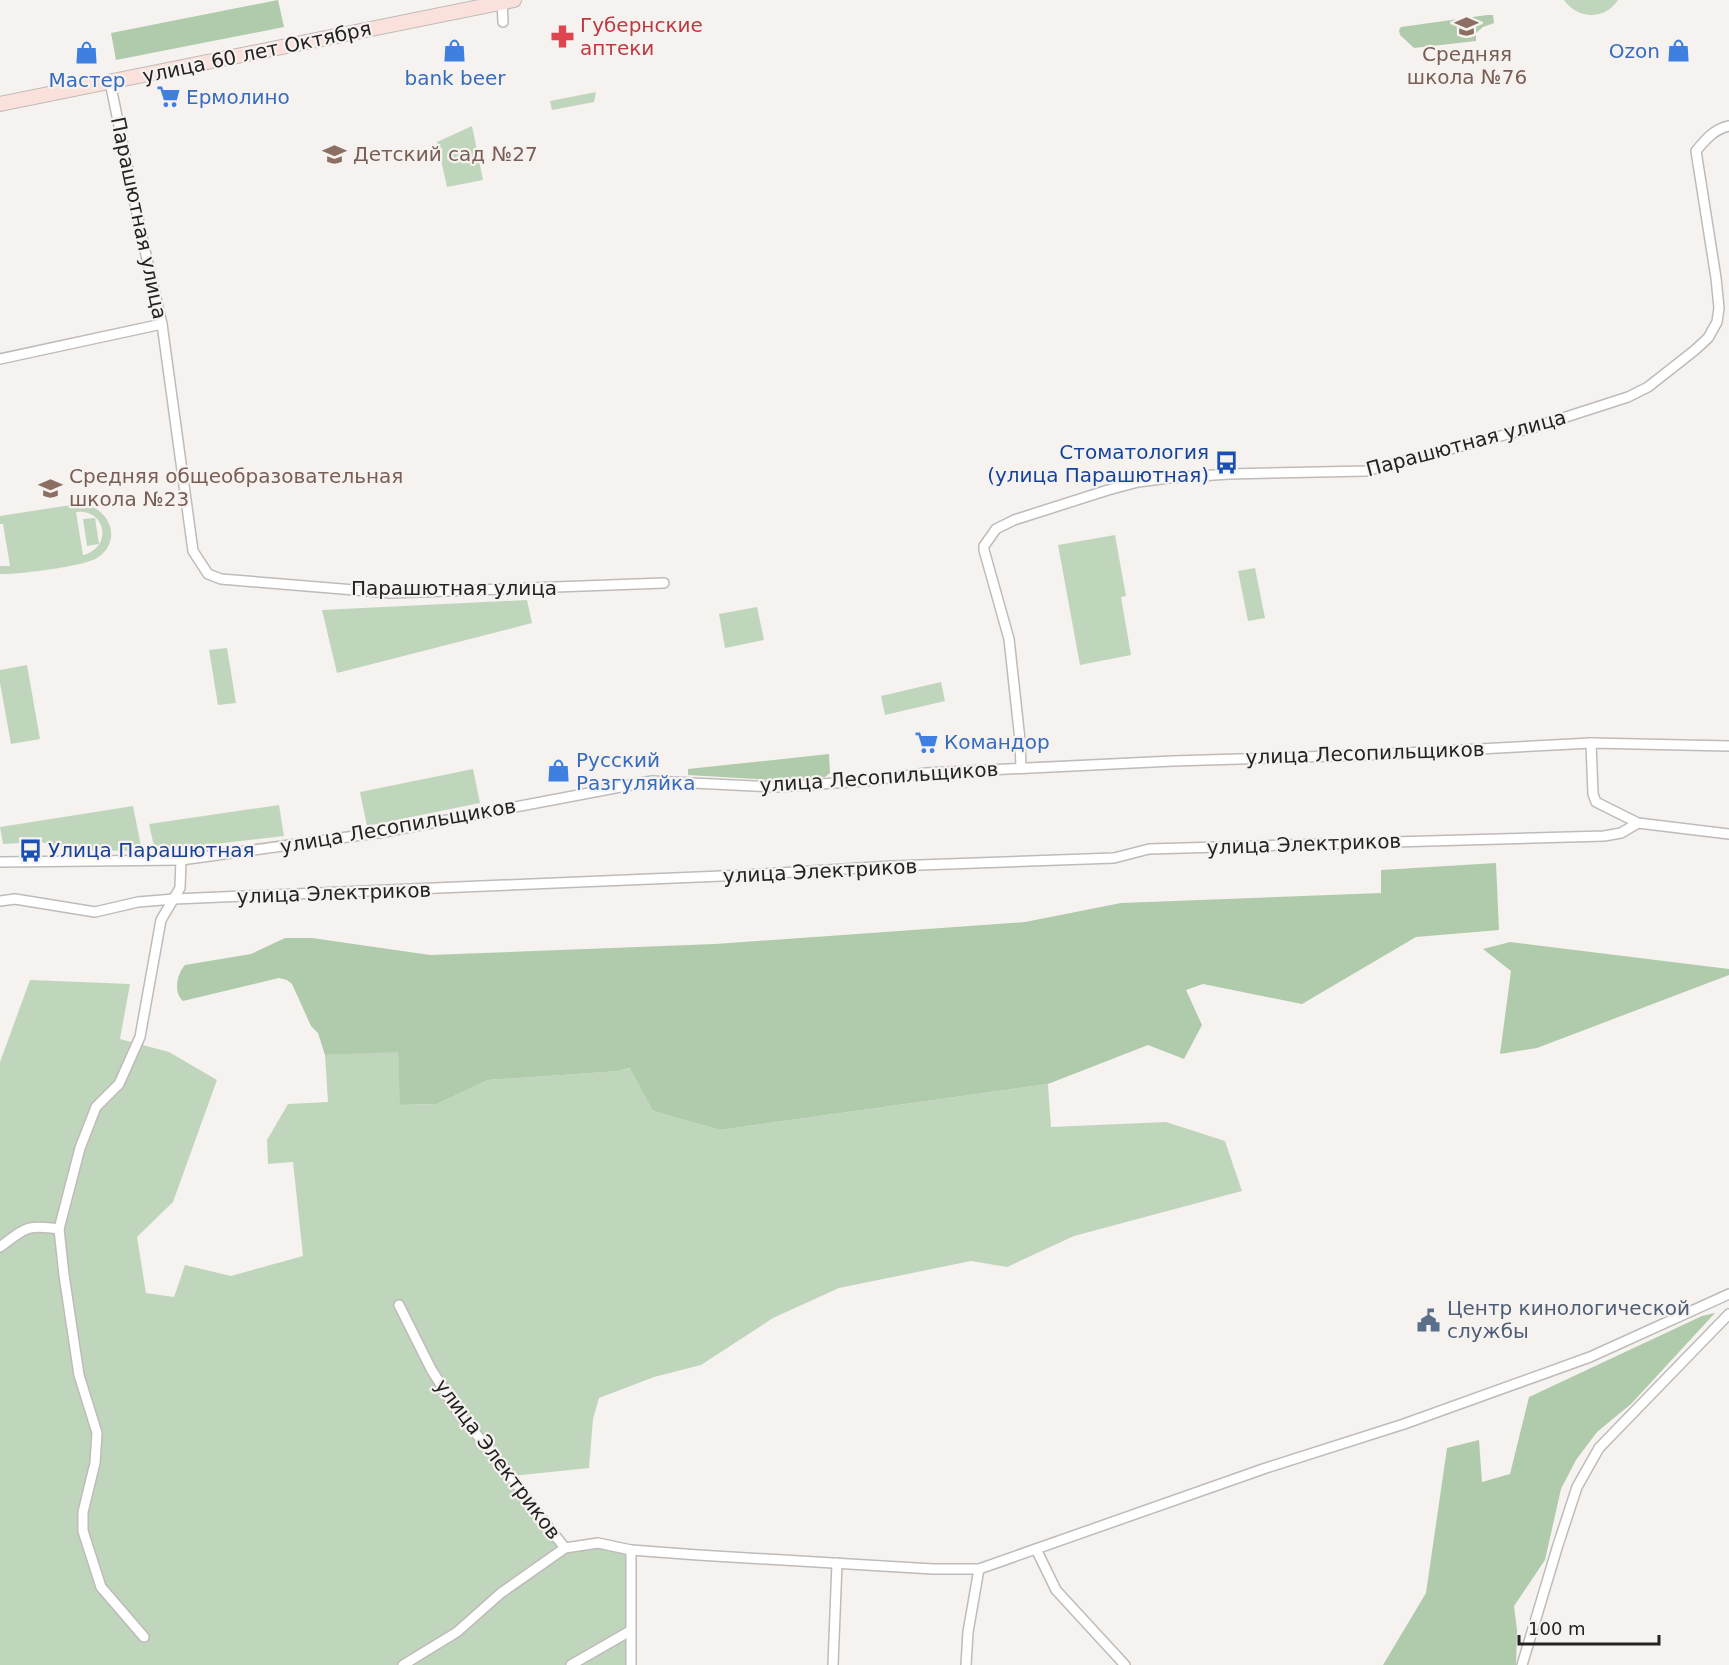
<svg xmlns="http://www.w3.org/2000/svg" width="1729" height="1665" viewBox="0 0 1729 1665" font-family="'DejaVu Sans',sans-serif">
<rect width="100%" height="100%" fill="#f6f2f0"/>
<g fill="#c0d6bc" fill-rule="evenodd">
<path d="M 1564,0 L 1618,0 C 1605,20 1578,20 1564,0 Z"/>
<path d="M 596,92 L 594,102 L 552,110 L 550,101 Z"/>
<path d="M 472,126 L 483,180 L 447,187 L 437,142 Z"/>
<path d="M 77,504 C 108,503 125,540 97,558 C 86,566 15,575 0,574 L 0,566 L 10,566 L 3,524 L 0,524 L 0,516 ZM 76,512 C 106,509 113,546 84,555 L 83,555 Z"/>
<path d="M 95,518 L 99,544 L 87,546 L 83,519 Z"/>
<path d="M 1115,535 L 1126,596 L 1121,597 L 1131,655 L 1080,665 L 1058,545 Z"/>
<path d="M 1255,568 L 1265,618 L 1248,621 L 1238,571 Z"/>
<path d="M 527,600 L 532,623 L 337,673 L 322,610 Z"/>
<path d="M 757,607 L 764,640 L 725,648 L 719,614 Z"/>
<path d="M 227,648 L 236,703 L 218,705 L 209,650 Z"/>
<path d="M 27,665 L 40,739 L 11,744 L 0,683 L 0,670 Z"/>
<path d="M 941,682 L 945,701 L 885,715 L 881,696 Z"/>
<path d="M 473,769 L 480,803 L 367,826 L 360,792 Z"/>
<path d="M 279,805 L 284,836 L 155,851 L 149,824 Z"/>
<path d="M 133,806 L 142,851 L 74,850 L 41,842 L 3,844 L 0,827 Z"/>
<path d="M 30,980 L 130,984 L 120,1039 L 169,1052 L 217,1080 L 173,1202 L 137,1237 L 146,1293 L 174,1297 L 185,1265 L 231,1276 L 303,1256 L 293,1162 L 268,1164 L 267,1140 L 288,1104 L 328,1102 L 325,1055 L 398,1051 L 401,1105 L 437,1104 L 488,1080 L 619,1071 L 631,1068 L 653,1111 L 720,1130 L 1048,1084 L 1051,1127 L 1166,1122 L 1225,1141 L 1242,1191 L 1074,1236 L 1007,1267 L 971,1261 L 839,1288 L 773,1318 L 701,1365 L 654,1377 L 599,1398 L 593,1419 L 589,1468 L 512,1476 L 535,1503 L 565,1548 L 598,1543 L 631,1550 L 631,1665 L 0,1665 L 0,1062 Z"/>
</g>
<g fill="#b0cbab">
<path d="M 278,0 L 284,27 L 116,60 L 111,33 Z"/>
<path d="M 1487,15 L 1493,15 L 1494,23 L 1483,27 L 1476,33 L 1476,41 L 1414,48 L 1400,35 L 1399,30 L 1401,27 Z"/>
<path d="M 829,754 L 830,773 L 825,777 L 771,780 L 688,775 L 688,769 Z"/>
<path d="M 1496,863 L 1499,930 L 1416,937 L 1302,1004 L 1203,984 L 1186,990 L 1202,1025 L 1184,1059 L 1148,1045 L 1048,1084 L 720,1130 L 653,1111 L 630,1068 L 619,1071 L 488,1080 L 437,1104 L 400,1105 L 398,1052 L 325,1055 L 318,1033 L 311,1026 L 292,984 L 287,980 L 279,978 L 183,1001 C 173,993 177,973 185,965 L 251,954 L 285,938 L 312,938 L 430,955 L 715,944 L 1025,922 L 1121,903 L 1381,893 L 1381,870 Z"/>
<path d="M 1510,942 L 1729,969 L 1729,975 L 1537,1048 L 1500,1054 L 1511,971 L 1483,949 Z"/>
<path d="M 1715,1313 L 1631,1404 L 1597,1432 L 1576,1460 L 1561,1489 L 1545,1560 L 1514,1606 L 1517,1630 L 1516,1665 L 1383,1665 L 1426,1593 L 1447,1448 L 1479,1440 L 1482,1482 L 1510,1474 L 1529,1397 L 1702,1316 Z"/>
</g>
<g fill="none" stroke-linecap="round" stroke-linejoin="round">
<defs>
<g id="street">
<path d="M 502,0 L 503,22"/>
<path d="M 110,82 L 141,233 L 162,324 L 193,551 L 208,574 L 221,579 L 391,593 L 664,583"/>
<path d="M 0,359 L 162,324"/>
<path d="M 1591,743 L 1593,794 L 1596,802 L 1638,823 L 1729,834"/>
<path d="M 1021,768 L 1020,740 L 1009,639 L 984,550 L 984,546 L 996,529 L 1014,520 L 1108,490 L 1138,482 L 1169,478 L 1229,474 L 1366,471 L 1535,427 L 1628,397 L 1648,387 L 1695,350 L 1708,338 L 1717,322 L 1719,308 L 1716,278 L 1696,151 C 1705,140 1714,129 1729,126"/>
<path d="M 0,862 L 181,860 L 384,832 L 652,781 L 776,787 L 865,781 L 926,773 L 1173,761 L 1366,755 L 1591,743 L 1729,746"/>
<path d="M 0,901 L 15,899 L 95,912 L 138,902 L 174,899 L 745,875 L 892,866 L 1114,858 L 1149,849 L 1604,836 L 1621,833 L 1638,823"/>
<path d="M 0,1247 C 25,1228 27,1224 59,1229"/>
<path d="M 399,1305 L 431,1369 L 458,1412 L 511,1476 L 528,1501 L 565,1548"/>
<path d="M 1036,1549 L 1056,1590 L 1125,1665"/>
<path d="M 144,1637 L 101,1587 L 83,1531 L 83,1512 L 95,1463 L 97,1433 L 79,1375 L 64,1275 L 59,1229 L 80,1148 L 96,1107 L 119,1084 L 140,1037 L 161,920 L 180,888 L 181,860"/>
<path d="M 403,1665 L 457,1632 L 501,1593 L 565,1548 L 598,1543 L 631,1550 L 698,1555 L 933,1569 L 979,1569 L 1266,1468 L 1404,1424 L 1590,1357 L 1729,1294"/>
<path d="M 571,1665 L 630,1631"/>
<path d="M 631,1665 L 631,1550"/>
<path d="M 833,1665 L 837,1563"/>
<path d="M 966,1665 L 968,1632 L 979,1569"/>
<path d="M 1522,1665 L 1558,1545 L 1577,1487 L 1599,1448 L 1729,1314"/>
</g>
<path id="secondary" d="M 0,104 L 514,0"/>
</defs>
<use href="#street" stroke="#bfbbb9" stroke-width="12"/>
<use href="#secondary" stroke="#bfbbb9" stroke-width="16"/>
<use href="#street" stroke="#fff" stroke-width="9"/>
<use href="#secondary" stroke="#fae1db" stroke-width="14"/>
</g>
<defs>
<symbol id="school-bare" viewBox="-9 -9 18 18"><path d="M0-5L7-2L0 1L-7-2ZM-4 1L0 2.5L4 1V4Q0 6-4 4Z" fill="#8d6e63" stroke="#f6f2f0" stroke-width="2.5" paint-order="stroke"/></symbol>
<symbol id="pharmacy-bare" viewBox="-9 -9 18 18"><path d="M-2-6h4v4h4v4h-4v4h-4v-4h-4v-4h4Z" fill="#e0444e" stroke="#f6f2f0" stroke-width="2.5" paint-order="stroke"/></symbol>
<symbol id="shop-bare" viewBox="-9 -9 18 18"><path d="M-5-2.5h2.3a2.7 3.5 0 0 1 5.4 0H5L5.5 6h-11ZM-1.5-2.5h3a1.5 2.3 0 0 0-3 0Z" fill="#3f7fe0" stroke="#f6f2f0" stroke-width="2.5" paint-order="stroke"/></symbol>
<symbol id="supermarket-bare" viewBox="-9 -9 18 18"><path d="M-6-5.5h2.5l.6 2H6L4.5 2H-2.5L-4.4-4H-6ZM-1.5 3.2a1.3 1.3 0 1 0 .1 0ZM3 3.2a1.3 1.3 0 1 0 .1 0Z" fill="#3f7fe0" stroke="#f6f2f0" stroke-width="2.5" paint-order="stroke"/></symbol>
<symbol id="bus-bare" viewBox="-9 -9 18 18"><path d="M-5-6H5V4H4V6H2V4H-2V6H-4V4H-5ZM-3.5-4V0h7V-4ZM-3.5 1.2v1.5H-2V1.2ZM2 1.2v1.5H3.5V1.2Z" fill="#1a4fb4" stroke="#f6f2f0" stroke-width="2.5" paint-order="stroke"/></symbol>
<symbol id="civic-bare" viewBox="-9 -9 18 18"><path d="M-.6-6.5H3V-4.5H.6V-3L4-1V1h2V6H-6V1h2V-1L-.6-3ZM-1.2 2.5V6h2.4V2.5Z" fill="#5c6f8a" stroke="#f6f2f0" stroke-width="2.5" paint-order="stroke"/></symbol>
</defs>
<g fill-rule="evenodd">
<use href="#school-bare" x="1450" y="10" width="33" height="33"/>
<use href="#pharmacy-bare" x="546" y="20" width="33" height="33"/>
<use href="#shop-bare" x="438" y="34" width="33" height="33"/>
<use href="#shop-bare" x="1662" y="34" width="33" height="33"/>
<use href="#shop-bare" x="70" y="36" width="33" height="33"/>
<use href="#supermarket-bare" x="152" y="80" width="33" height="33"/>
<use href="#school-bare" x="318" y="138" width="33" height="33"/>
<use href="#bus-bare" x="1210" y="446" width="33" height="33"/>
<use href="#school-bare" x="34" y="472" width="33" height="33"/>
<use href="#supermarket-bare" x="910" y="726" width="33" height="33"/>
<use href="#shop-bare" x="542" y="754" width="33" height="33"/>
<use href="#bus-bare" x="14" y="834" width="33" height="33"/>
<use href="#civic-bare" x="1412" y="1304" width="33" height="33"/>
</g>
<g text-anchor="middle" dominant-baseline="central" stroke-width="4.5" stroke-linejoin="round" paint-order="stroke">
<g font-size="20" fill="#be3a42" stroke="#f6f2f0" text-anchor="start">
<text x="580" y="25">Губернские<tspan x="580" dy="23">аптеки</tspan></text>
</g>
<g font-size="20" fill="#366cbe" stroke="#f6f2f0" text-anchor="start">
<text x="1660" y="51" text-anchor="end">Ozon</text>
<text x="455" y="78" text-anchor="middle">bank beer</text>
<text x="87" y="80" text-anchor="middle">Мастер</text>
<text x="186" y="97">Ермолино</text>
<text x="944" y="742">Командор</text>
<text x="576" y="760">Русский<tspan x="576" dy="23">Разгуляйка</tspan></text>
</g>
<g font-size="20" fill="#242322" stroke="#f6f2f0">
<text transform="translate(257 52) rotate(-12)">улица 60 лет Октября</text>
<text transform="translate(139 218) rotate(78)">Парашютная улица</text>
<text transform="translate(1466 443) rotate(-15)">Парашютная улица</text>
<text x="454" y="588">Парашютная улица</text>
<text transform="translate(1365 753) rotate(-2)">улица Лесопильщиков</text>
<text transform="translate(879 777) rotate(-4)">улица Лесопильщиков</text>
<text transform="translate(398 826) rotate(-10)">улица Лесопильщиков</text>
<text transform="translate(1304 844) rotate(-2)">улица Электриков</text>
<text transform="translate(820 871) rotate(-3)">улица Электриков</text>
<text transform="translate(334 893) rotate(-2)">улица Электриков</text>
<text transform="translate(498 1459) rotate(53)">улица Электриков</text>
</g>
<g font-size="20" fill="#785e54" stroke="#f6f2f0" text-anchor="start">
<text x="1467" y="54" text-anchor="middle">Средняя<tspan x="1467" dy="23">школа №76</tspan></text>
<text x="353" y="154">Детский сад №27</text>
<text x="69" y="476">Средняя общеобразовательная<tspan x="69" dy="23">школа №23</tspan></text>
</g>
<g font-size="20" fill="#164399" stroke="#f6f2f0" text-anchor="end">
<text x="1209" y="452">Стоматология<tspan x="1209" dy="23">(улица Парашютная)</tspan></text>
<text x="48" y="850" text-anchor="start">Улица Парашютная</text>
</g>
<g font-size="20" fill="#4e5e75" stroke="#f6f2f0" text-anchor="start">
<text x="1447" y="1308">Центр кинологической<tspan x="1447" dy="23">службы</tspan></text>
</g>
</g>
<path d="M1519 1635v9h140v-9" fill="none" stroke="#242322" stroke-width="3"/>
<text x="1528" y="1635" font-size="18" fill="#242322" stroke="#f6f2f0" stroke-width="4.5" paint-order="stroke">100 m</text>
</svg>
